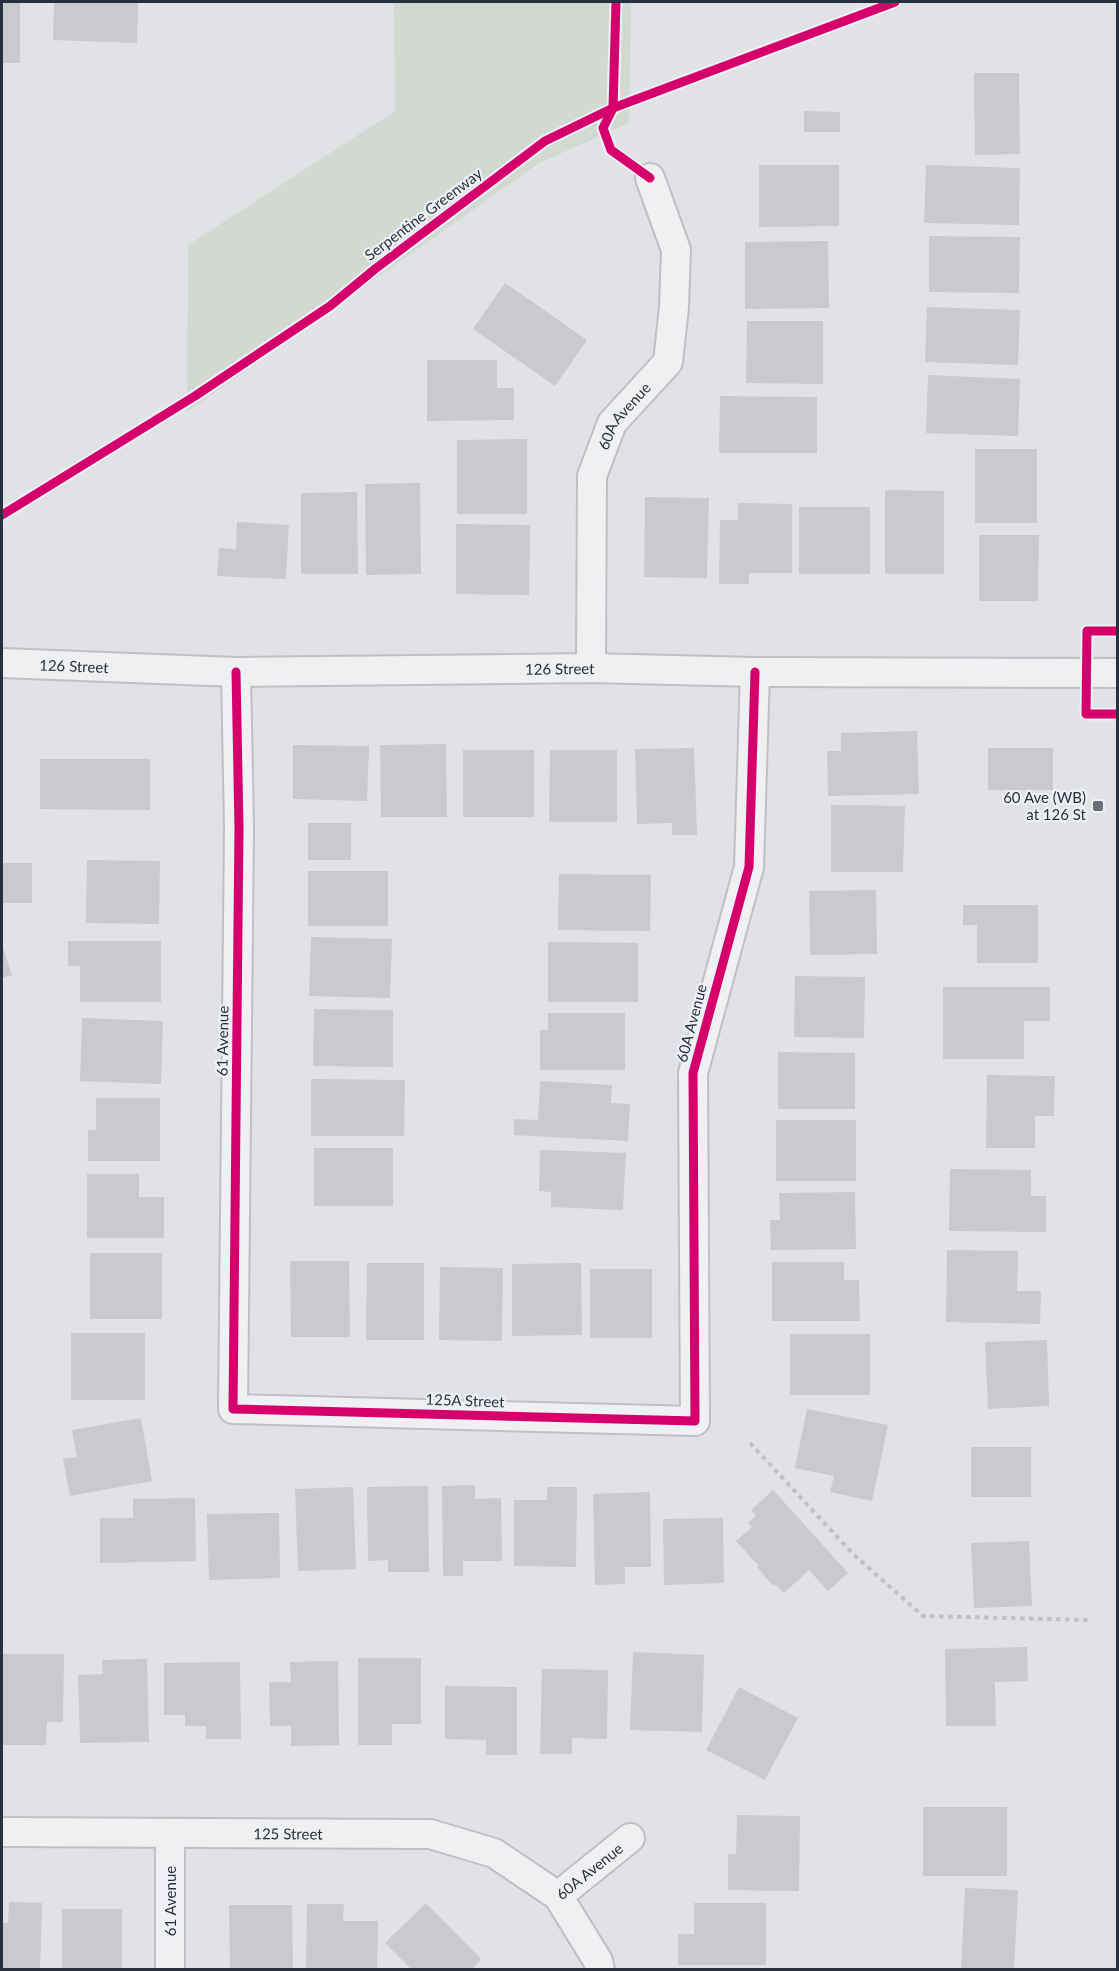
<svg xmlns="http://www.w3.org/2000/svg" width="1119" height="1971" viewBox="0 0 1119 1971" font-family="Lato,sans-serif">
<rect width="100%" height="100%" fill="#e0e2e5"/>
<path fill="#d1d9d0" d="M 394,2 L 631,2 L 629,123 L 539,163 L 187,412 L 188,245 L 395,111 Z"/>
<g fill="#c8cacd">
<rect x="2" y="2" width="18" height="61"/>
<path d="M 54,2 L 138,2 L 137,43 L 53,40 Z"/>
<path d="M 974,73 L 1019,73 L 1020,154 L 975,155 Z"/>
<path d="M 804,111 L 840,112 L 840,132 L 804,132 Z"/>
<path d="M 759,165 L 839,165 L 839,226 L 759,227 Z"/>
<path d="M 926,165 L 1020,168 L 1019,225 L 924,223 Z"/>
<path d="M 929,236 L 1020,237 L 1019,293 L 929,292 Z"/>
<path d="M 828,241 L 829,308 L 745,309 L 745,242 Z"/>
<path d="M 505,283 L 587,340 L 555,386 L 473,329 Z"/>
<path d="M 927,307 L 1020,310 L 1018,365 L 925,362 Z"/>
<path d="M 747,321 L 823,321 L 823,384 L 746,383 Z"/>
<path d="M 427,360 L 497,360 L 497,388 L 514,388 L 514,420 L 427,421 Z"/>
<path d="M 928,375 L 1020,379 L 1018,436 L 926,433 Z"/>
<path d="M 720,396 L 817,397 L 817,453 L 719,453 Z"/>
<path d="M 527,439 L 527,514 L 457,514 L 457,440 Z"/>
<rect x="975" y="449" width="62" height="74"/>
<path d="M 420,483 L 421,574 L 366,575 L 365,484 Z"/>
<path d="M 885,490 L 944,491 L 944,574 L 885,574 Z"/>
<path d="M 357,492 L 358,574 L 301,574 L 301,493 Z"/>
<path d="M 645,497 L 709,498 L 707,578 L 644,577 Z"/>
<path d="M 738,503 L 792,504 L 792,573 L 749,573 L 749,584 L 719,584 L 720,520 L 738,520 Z"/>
<rect x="799" y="507" width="71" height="67"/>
<path d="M 237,522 L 289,525 L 286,579 L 217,576 L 219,548 L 236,549 Z"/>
<path d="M 456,524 L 530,525 L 529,595 L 456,594 Z"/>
<path d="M 979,535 L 1039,535 L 1038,601 L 979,601 Z"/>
<path d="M 917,731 L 919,794 L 828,796 L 827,751 L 841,751 L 841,733 Z"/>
<path d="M 446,744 L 447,817 L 381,817 L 380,745 Z"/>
<path d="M 293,745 L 369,746 L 367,801 L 293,799 Z"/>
<path d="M 694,748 L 697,835 L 672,835 L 672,823 L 637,824 L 635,749 Z"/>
<rect x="988" y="748" width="65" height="42"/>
<rect x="463" y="750" width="71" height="67"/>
<path d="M 550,750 L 617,750 L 617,822 L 549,822 Z"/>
<path d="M 40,759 L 150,759 L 150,810 L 40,809 Z"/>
<path d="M 831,805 L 905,806 L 903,872 L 831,872 Z"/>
<rect x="308" y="823" width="43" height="37"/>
<path d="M 87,860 L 160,861 L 159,924 L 86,923 Z"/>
<rect x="2" y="863" width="30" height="40"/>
<rect x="308" y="871" width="80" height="55"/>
<path d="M 559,874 L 651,875 L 650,931 L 558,930 Z"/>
<path d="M 876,890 L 877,954 L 810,955 L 809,891 Z"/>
<path d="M 963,905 L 1038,905 L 1038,963 L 977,963 L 977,925 L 963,925 Z"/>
<path d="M 311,937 L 392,939 L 390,998 L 309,996 Z"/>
<path d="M 68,941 L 161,941 L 161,1002 L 80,1002 L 80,966 L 68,966 Z"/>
<path d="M 548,942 L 638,943 L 638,1002 L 548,1002 Z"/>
<path d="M 2,945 L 12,975 L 2,978 Z"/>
<path d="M 795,976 L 865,977 L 864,1038 L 794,1037 Z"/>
<path d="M 943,987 L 1050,987 L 1050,1021 L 1024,1021 L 1024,1059 L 943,1059 Z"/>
<path d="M 314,1009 L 393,1010 L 393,1067 L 313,1066 Z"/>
<path d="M 548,1013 L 625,1013 L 625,1070 L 540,1070 L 540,1030 L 548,1030 Z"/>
<path d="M 82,1018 L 163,1021 L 161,1084 L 80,1081 Z"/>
<path d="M 778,1052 L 855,1053 L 855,1109 L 778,1109 Z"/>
<path d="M 987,1075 L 1055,1076 L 1054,1116 L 1035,1116 L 1035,1148 L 986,1148 Z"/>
<path d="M 311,1079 L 405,1080 L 404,1136 L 311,1136 Z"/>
<path d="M 540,1081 L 612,1085 L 611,1103 L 630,1104 L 628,1141 L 514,1135 L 514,1119 L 538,1120 Z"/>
<path d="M 96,1098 L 160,1098 L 160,1161 L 88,1161 L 88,1130 L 96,1130 Z"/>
<rect x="776" y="1120" width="80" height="61"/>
<rect x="314" y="1148" width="79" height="58"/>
<path d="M 540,1150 L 626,1153 L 623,1210 L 551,1207 L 551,1192 L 539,1191 Z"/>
<path d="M 950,1169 L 1031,1170 L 1031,1196 L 1046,1196 L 1046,1232 L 949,1231 Z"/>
<path d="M 87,1174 L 139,1174 L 139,1197 L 164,1197 L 164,1238 L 87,1238 Z"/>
<path d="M 855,1192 L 856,1249 L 771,1250 L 770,1220 L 780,1220 L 779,1193 Z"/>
<path d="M 947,1250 L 1018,1251 L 1017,1291 L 1041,1291 L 1040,1324 L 946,1322 Z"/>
<rect x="90" y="1253" width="72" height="66"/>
<path d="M 290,1261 L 349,1261 L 350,1337 L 291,1337 Z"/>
<path d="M 772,1262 L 844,1262 L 844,1280 L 859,1280 L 860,1321 L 772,1321 Z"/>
<path d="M 367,1263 L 424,1263 L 424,1340 L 366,1340 Z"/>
<path d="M 581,1263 L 582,1335 L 512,1336 L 512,1264 Z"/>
<path d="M 440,1267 L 503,1268 L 502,1341 L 439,1340 Z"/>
<rect x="590" y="1269" width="62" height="69"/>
<rect x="71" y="1333" width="74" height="67"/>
<rect x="790" y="1334" width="80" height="61"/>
<path d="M 1047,1340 L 1049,1406 L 988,1409 L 985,1342 Z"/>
<path d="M 807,1409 L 888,1425 L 872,1501 L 830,1492 L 834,1476 L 795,1468 Z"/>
<path d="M 141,1418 L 152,1481 L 70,1496 L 63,1459 L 77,1457 L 72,1430 Z"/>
<rect x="971" y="1447" width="60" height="50"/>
<path d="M 475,1485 L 475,1499 L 501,1498 L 502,1561 L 463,1561 L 463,1576 L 443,1576 L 442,1486 Z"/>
<path d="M 428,1486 L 429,1572 L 388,1572 L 388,1560 L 368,1561 L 367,1487 Z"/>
<path d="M 353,1487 L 356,1569 L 298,1571 L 295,1489 Z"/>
<path d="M 547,1487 L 577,1487 L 576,1567 L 514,1566 L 514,1500 L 547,1500 Z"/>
<path d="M 773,1490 L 848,1573 L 828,1591 L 809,1570 L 784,1593 L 775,1584 L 773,1586 L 757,1567 L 759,1566 L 736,1541 L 752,1527 L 748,1523 L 756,1516 L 751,1510 Z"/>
<path d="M 650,1492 L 651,1567 L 625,1567 L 625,1584 L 595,1585 L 593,1494 Z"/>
<path d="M 195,1498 L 196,1561 L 100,1563 L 100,1518 L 133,1518 L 133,1499 Z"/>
<path d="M 279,1513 L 280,1578 L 209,1580 L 207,1514 Z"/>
<path d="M 723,1518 L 724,1583 L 664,1585 L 663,1519 Z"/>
<path d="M 1029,1541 L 1032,1606 L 974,1608 L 971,1543 Z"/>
<path d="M 1027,1647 L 1028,1681 L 995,1682 L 996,1726 L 946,1726 L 945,1649 Z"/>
<path d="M 633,1652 L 704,1655 L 702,1732 L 630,1730 Z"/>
<path d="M 2,1654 L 64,1654 L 63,1722 L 47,1722 L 46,1745 L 2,1745 Z"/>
<path d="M 358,1658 L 421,1658 L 421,1724 L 392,1724 L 392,1745 L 358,1745 Z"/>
<path d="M 147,1659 L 149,1742 L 80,1743 L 78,1675 L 103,1674 L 102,1660 Z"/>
<path d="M 338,1661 L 339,1745 L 291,1746 L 291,1726 L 270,1726 L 269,1682 L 291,1682 L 290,1662 Z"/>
<path d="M 240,1662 L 241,1739 L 206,1739 L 206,1726 L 185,1726 L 185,1715 L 164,1715 L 164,1663 Z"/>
<path d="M 542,1669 L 608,1670 L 607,1739 L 572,1738 L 572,1754 L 540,1754 Z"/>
<path d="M 445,1686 L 517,1687 L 517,1755 L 486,1755 L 486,1740 L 445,1739 Z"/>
<path d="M 739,1687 L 798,1718 L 765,1780 L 706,1750 Z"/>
<rect x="923" y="1807" width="84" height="69"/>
<path d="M 737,1815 L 800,1816 L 799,1891 L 728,1890 L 728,1854 L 736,1854 Z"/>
<path d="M 965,1888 L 1018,1890 L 1014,1970 L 961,1970 Z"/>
<path d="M 9,1902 L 42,1903 L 40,1970 L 2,1970 L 2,1923 L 8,1923 Z"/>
<path d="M 426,1903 L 481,1959 L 471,1970 L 412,1970 L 385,1943 Z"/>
<path d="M 694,1903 L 766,1903 L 766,1965 L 678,1965 L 678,1934 L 694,1934 Z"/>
<path d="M 307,1904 L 344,1904 L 343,1921 L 378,1921 L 377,1970 L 306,1970 Z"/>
<path d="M 229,1905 L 292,1905 L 293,1970 L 230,1970 Z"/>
<rect x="62" y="1909" width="60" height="61"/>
</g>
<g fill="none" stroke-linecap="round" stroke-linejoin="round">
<defs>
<g id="street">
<path id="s1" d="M 2,663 L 236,672 L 591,668 L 755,672 L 1118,673"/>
<path id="s2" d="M 591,668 L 592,476 L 612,423 L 668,362 L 674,307 L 676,250 L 650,178"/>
<path d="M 236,672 L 239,828 L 233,1409 L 695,1421 L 693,1073 L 749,867 L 755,672"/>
<path id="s3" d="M 2,1832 L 430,1834 L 494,1853 L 558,1896 L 598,1961 L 600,1970"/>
<path id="s4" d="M 558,1896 L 630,1838"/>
<path d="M 170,1970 L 170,1833"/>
</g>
</defs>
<use href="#street" stroke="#bec0c3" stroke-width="32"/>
<g stroke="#bfc1c5" stroke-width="4" stroke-dasharray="4.5 4.5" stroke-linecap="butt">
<path d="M 616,2 L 613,108 L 603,128 L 611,150 L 627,162"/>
<path d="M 750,1443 L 854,1555 L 923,1616 L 1089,1620"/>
</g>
<use href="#street" stroke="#eff0f2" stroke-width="28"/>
<defs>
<g id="cycleway">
<path d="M 616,2 L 613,108 L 603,128 L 611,150 L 650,178"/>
<path d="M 2,515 L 195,396 L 330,306 L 375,269 L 545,141 L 613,108 L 895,2"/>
<path d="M 1118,631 L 1087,631 L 1086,714 L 1118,714"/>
<path d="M 236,672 L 239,828 L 233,1409 L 695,1421 L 693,1073 L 749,867 L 755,672"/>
</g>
</defs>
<use href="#cycleway" stroke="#edf1f5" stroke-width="13"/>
<use href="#cycleway" stroke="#d6006c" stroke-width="9"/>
</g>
<rect fill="#686f78" stroke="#edf1f5" stroke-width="2" x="1092" y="800" width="12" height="12" rx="3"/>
<g text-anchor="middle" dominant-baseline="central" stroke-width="4.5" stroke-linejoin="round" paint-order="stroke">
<g font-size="15" fill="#27313d" stroke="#edf1f5">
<text transform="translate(423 214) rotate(-37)">Serpentine Greenway</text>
<text stroke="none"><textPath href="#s2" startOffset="261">60A Avenue</textPath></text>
<text stroke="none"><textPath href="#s1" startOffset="72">126 Street</textPath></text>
<text stroke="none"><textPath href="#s1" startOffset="558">126 Street</textPath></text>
<text transform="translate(691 1023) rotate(-75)">60A Avenue</text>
<text transform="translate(222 1041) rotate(-89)">61 Avenue</text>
<text transform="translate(465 1400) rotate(2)">125A Street</text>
<text stroke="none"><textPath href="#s3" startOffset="286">125 Street</textPath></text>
<text stroke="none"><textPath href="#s4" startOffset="40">60A Avenue</textPath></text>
<text transform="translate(170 1901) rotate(-90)">61 Avenue</text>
</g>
<g font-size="15" fill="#27313d" stroke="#edf1f5" text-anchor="end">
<text x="1086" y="797">60 Ave (WB)<tspan x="1086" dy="17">at 126 St</tspan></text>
</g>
</g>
<rect width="1119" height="1971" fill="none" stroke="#27313d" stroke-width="6"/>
</svg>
